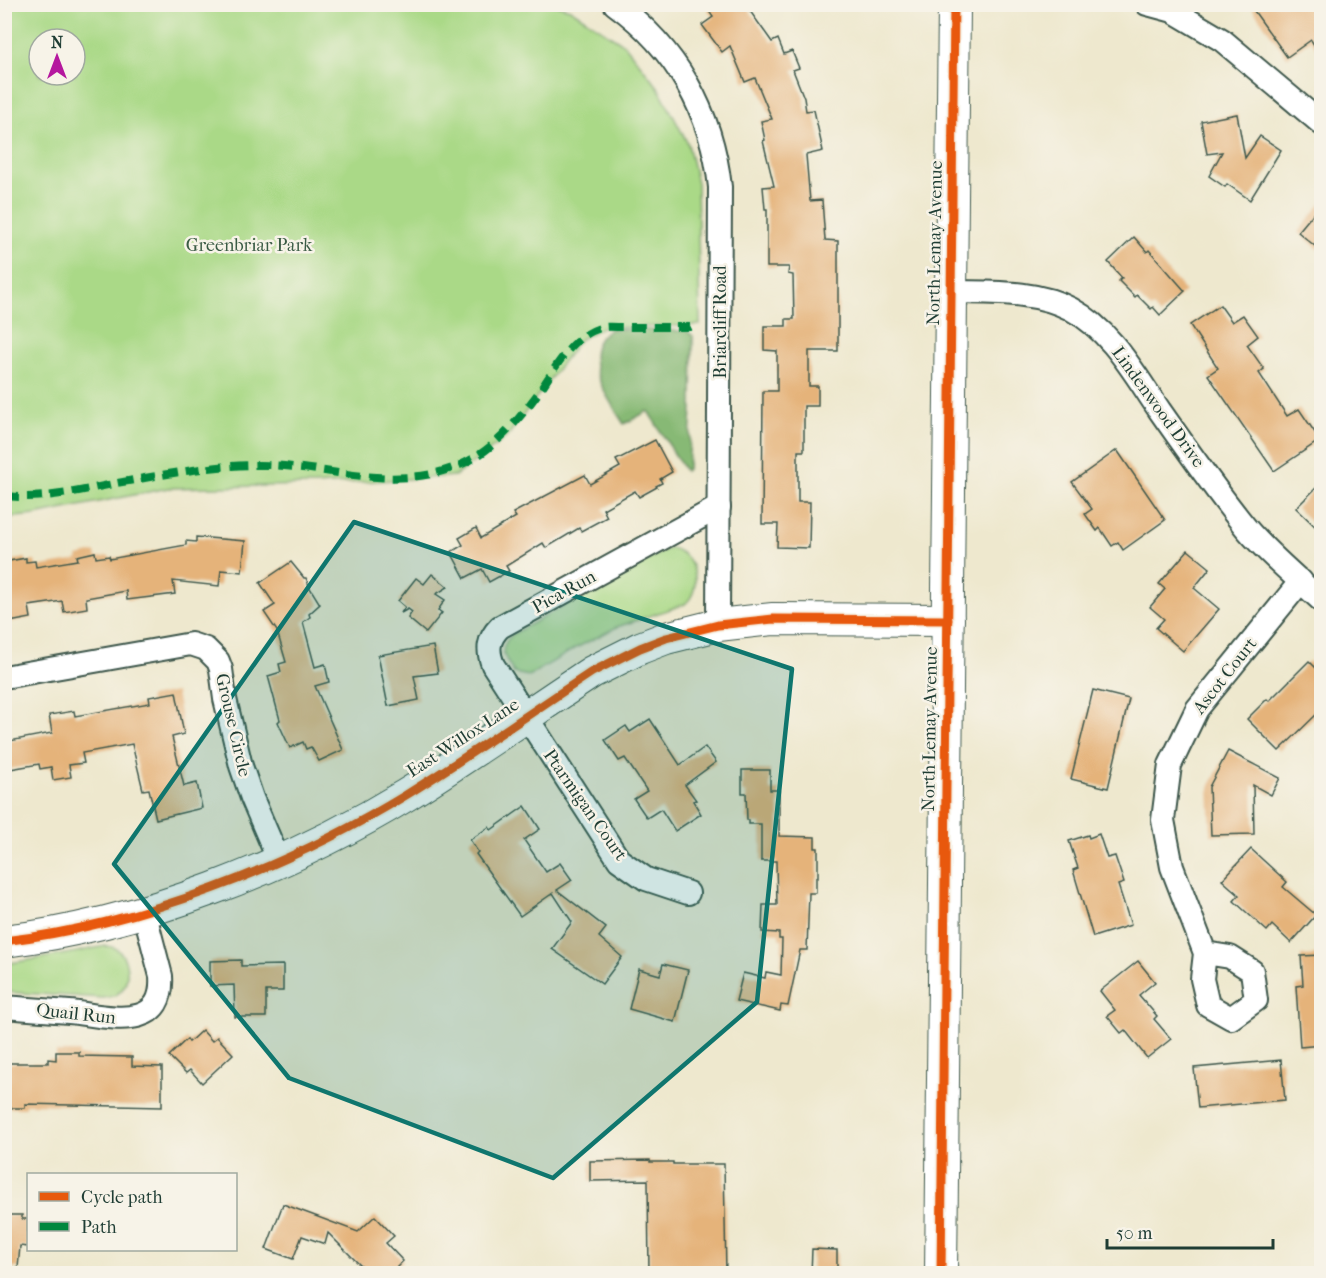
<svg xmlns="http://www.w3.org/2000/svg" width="1326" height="1278" viewBox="0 0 1326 1278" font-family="'IM FELL French Canon',serif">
<rect width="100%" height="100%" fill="#f7f3e8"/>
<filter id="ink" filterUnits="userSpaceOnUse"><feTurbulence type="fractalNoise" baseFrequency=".0167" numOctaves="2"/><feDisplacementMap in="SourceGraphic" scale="12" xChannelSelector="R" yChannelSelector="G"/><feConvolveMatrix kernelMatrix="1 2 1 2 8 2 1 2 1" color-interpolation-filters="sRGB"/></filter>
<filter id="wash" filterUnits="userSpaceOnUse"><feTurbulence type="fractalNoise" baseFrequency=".008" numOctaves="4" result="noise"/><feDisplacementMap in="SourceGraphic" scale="24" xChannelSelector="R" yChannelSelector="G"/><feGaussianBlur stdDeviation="1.35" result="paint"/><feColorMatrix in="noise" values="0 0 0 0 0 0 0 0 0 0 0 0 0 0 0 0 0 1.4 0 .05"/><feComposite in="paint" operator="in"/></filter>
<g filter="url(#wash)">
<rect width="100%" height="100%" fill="#eee8ce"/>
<g fill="#aad987" stroke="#648b5e" stroke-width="1.5" fill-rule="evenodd">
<path d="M 5,4 L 553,4 L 570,9 L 625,45 L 658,87 L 688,144 L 697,183 L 700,325 L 601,328 L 579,340 L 507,437 L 455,476 L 316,485 L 168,488 L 35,515 L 5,518 ZM 39,39 L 75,39 L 75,75 L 39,75 Z"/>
<path d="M 669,548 C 695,552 704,588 685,604 L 617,627 L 574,649 L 529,676 L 514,673 C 505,657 496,649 513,634 Z"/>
<path d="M 105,946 C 106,946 114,947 115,948 C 130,956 132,985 117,994 C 113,997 108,997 103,998 L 5,992 L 5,964 L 72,953 Z"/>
</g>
<path fill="#87b974" stroke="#537b54" stroke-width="1.5" d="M 611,329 L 687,331 L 693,336 L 692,409 L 688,468 L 685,471 L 648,411 L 624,424 C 610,402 582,363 600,338 C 602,334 608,332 611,329 Z"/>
<g id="blocks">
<g fill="#e5b37a">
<path d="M 704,4 L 745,4 L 772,42 L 778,39 L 784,54 L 792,51 L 799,68 L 793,70 L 804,98 L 806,111 L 814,110 L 823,151 L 806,155 L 810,201 L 822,200 L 825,240 L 838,241 L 838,351 L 809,351 L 809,386 L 818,386 L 818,406 L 804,406 L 804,451 L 798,451 L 798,502 L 810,502 L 809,548 L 777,547 L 778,524 L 762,524 L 763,391 L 777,391 L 777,351 L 764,350 L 764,326 L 786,326 L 786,319 L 794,319 L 793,275 L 788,274 L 789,267 L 767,267 L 767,209 L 765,209 L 763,187 L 774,186 L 763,141 L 765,140 L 761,121 L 772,119 L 755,78 L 745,82 L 730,46 L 722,52 L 702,25 L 713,17 Z"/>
<path d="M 1249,4 L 1322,4 L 1322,57 L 1311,40 L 1287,57 Z"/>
<path d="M 1237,114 L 1245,158 L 1260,136 L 1281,150 L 1250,200 L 1227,184 L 1225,187 L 1209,176 L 1222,152 L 1207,154 L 1201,121 Z"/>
<path d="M 1322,203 L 1322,252 L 1298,232 Z"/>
<path d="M 1134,237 L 1147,252 L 1149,250 L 1185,291 L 1160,315 L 1153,307 L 1151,309 L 1137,295 L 1135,297 L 1119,281 L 1122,278 L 1108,262 Z"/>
<path d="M 1220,305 L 1232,322 L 1243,315 L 1258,336 L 1247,345 L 1264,369 L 1259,373 L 1287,416 L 1299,409 L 1320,440 L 1274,471 L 1208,375 L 1218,368 L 1190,325 Z"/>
<path d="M 655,440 L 672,472 L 660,479 L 662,483 L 656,486 L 657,487 L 639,497 L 635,491 L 603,509 L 607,517 L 581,531 L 579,528 L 546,548 L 543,543 L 506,566 L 509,571 L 489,582 L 482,569 L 465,578 L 451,552 L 463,545 L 459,538 L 476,528 L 481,538 L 516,517 L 513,513 L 585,475 L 590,484 L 620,467 L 616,460 Z"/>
<path d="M 1117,450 L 1165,520 L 1123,550 L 1118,542 L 1112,546 L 1100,528 L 1097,531 L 1085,514 L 1092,509 L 1072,482 Z"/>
<path d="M 1322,482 L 1322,533 L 1296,508 Z"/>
<path d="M 196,537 L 245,541 L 242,572 L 221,570 L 219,586 L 173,581 L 175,594 L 127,600 L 126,591 L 86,598 L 87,608 L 64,612 L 62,601 L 29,606 L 31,618 L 4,623 L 4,562 L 26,558 L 26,562 L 35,561 L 36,567 L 78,560 L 77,556 L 95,552 L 96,558 L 109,556 L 110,559 L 186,545 L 186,541 L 196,542 Z"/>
<path d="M 1188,550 L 1210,568 L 1194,588 L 1219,609 L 1183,651 L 1156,628 L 1164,619 L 1150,607 L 1165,589 L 1159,584 Z"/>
<path d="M 291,562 L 304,578 L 306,578 L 310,588 L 320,604 L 309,614 L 310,617 L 303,622 L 315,667 L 325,664 L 329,682 L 315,686 L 343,750 L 319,761 L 311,747 L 306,749 L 303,742 L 290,748 L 278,722 L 280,720 L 268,676 L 281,672 L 279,664 L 286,662 L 277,631 L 264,612 L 275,605 L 260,583 Z"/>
<path d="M 432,574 L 448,587 L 436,594 L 445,600 L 438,610 L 442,613 L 426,633 L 408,618 L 412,612 L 408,609 L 401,613 L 405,607 L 398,601 L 416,578 L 424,584 Z"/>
<path d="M 433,646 L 438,673 L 414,676 L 419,700 L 388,706 L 378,655 Z"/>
<path d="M 1309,661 L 1322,674 L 1322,709 L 1279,751 L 1247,719 L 1267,699 L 1269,701 Z"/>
<path d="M 1093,690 L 1129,699 L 1108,788 L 1071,779 Z"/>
<path d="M 176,692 L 184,734 L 172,737 L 184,786 L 197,783 L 202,808 L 156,819 L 149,789 L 143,790 L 132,744 L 82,753 L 84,763 L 69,765 L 71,777 L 53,780 L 51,767 L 40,769 L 39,764 L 4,770 L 4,742 L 52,733 L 49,715 L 74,711 L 75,716 L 150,703 L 149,697 Z"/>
<path d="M 650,719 L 680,765 L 705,747 L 716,762 L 685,785 L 696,800 L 693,801 L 701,814 L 675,831 L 661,809 L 647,818 L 634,799 L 647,791 L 625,758 L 619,761 L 605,740 L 626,726 L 630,732 Z"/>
<path d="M 1228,751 L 1280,778 L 1271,795 L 1253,785 L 1254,834 L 1211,835 L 1209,787 Z"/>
<path d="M 742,770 L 770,770 L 770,790 L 779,790 L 779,836 L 815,837 L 815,848 L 818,848 L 818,878 L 816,878 L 816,893 L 809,893 L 807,950 L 800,950 L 788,1006 L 781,1005 L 780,1011 L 736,1001 L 743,973 L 765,978 L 766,972 L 781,975 L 782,939 L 779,939 L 779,933 L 762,932 L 763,905 L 777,905 L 776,861 L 761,861 L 761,824 L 749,824 L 749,820 L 747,820 L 746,793 L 742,793 Z"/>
<path d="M 525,806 L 540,829 L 524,840 L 546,872 L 560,863 L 572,880 L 557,890 L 606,928 L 599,937 L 622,957 L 602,984 L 552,949 L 572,922 L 553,893 L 520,916 L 476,854 L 478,852 L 470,840 L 489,827 L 491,830 Z"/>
<path d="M 1099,834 L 1107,858 L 1115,856 L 1124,883 L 1118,885 L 1131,925 L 1093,937 L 1073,870 L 1078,868 L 1069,841 L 1088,835 L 1089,838 Z"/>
<path d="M 1251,849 L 1287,882 L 1283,887 L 1316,915 L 1291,943 L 1272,925 L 1267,931 L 1234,901 L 1239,895 L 1222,880 Z"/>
<path d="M 1322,955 L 1322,1045 L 1300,1047 L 1296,986 L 1303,985 L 1301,956 Z"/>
<path d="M 241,960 L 241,966 L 283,965 L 283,991 L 266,991 L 266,1017 L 235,1017 L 234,985 L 210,986 L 210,961 Z"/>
<path d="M 1138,961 L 1155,982 L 1139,995 L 1157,1016 L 1154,1019 L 1171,1039 L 1147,1058 L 1125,1030 L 1121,1033 L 1107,1016 L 1115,1010 L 1100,991 Z"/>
<path d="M 663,964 L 688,970 L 675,1022 L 629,1009 L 639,969 L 660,975 Z"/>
<path d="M 202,1030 L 212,1041 L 217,1037 L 233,1054 L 202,1083 L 190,1070 L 186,1073 L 169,1056 L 187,1039 L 189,1042 Z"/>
<path d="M 56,1052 L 79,1052 L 79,1056 L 132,1057 L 132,1066 L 162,1067 L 162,1107 L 25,1104 L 25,1108 L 4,1108 L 4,1063 L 48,1063 L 48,1059 L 56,1060 Z"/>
<path d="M 1281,1060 L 1285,1100 L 1198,1108 L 1194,1068 Z"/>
<path d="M 650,1160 L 650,1162 L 673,1162 L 673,1164 L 724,1164 L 726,1274 L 649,1274 L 648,1180 L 590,1181 L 590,1161 Z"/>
<path d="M 283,1204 L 358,1232 L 375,1216 L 394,1236 L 386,1243 L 403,1261 L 390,1274 L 369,1274 L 328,1233 L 325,1244 L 302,1236 L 293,1259 L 266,1249 Z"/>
<path d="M 4,1215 L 22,1215 L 22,1219 L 28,1219 L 28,1247 L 20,1246 L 18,1268 L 4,1268 Z"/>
<path d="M 812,1249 L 837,1250 L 837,1274 L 811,1274 Z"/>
</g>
</g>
</g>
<g filter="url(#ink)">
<use href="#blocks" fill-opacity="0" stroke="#3e574b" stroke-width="1.5"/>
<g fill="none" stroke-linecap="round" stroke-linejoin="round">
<defs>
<g id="street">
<path d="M 615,4 C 676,48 712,112 720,187 L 718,625"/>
<path d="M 1147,4 L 1173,11 L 1222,40 L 1322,124"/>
<path d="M 951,292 C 991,293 1035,290 1071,309 C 1112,331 1135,375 1160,411 C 1188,451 1216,491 1246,528 C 1268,554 1297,578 1322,601"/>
<path d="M 4,677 L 191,644 L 206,649 L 218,661 L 221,669 L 225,699 L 241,766 L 252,798 L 279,861"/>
<path d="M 688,893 L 646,879 L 619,860 L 493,665 C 487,650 488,639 500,627 L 719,507"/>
<path d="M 1205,953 L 1230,957 L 1252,971 L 1256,1000 L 1231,1018 L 1208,1005 L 1202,979 L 1205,953 L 1172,867 L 1163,820 L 1170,765 L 1197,709 L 1301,581"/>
<path d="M 4,1007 C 26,1009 48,1010 69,1012 C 104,1015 165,1035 161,976 L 144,911"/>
</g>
<g id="secondary">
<path d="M 4,941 C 140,925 290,866 406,795 C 469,756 530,713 592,672 L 640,648 L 666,638 L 718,625 L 773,619 L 948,620"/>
<path d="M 941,1274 L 954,4"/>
</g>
</defs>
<use href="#street" stroke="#3e574b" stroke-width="26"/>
<use href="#secondary" stroke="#3e574b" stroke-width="34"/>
<use href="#street" stroke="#fff" stroke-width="22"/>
<use href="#secondary" stroke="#fff" stroke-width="32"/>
<path stroke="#00873e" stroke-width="8" stroke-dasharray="15 8" stroke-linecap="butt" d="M 4,496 C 43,500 80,491 117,483 C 162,475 206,466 252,465 C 321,463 387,493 455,467 C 488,455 512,428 533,400 C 552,376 567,338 600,328 C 606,326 615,327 622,327 C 645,327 668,327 690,327 L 694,325"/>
<defs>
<g id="cycleway">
<path d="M 4,941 C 140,925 290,866 406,795 C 469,756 530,713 592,672 L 640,648 L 666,638 L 718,625 L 773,619 L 948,620"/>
<path d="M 941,1274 L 954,4"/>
</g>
</defs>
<use href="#cycleway" stroke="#f7f3e8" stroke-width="13"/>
<use href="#cycleway" stroke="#e8590c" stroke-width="9"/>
</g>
</g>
<path fill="#0f766e" fill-opacity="0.2" stroke="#0f766e" stroke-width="4.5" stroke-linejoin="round" d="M 354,522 L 792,669 L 757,1002 L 553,1178 L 289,1078 L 114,864 Z"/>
<g text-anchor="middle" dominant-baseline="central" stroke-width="5" stroke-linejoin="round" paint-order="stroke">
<g font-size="18" fill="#1f3d34" stroke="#f7f3e8">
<text transform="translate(935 243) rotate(-89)">North Lemay Avenue</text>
<text transform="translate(720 322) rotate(-90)">Briarcliff Road</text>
<text transform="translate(1158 407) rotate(54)">Lindenwood Drive</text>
<text transform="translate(564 592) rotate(-29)">Pica Run</text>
<text transform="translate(1225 676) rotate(-52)">Ascot Court</text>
<text transform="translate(233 725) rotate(77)">Grouse Circle</text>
<text transform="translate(930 729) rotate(-89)">North Lemay Avenue</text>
<text transform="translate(463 738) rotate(-33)">East Willox Lane</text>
<text transform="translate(585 805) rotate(55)">Ptarmigan Court</text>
<text transform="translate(76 1014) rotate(6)">Quail Run</text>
</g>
<g font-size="18" fill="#3b5c45" stroke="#f7f3e8">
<text x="249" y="245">Greenbriar Park</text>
</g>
</g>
<rect width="1326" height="1278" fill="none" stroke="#f7f3e8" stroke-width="24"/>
<rect x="27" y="1173" width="210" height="78" fill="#f7f3e8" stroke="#a1aaa0" stroke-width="1.5"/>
<rect x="39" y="1192" width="30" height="9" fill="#e8590c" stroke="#a1aaa0" stroke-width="1.5"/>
<text x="81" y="1203" font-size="18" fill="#1f3d34">Cycle path</text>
<rect x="39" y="1222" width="30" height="9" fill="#00873e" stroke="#a1aaa0" stroke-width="1.5"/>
<text x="81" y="1233" font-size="18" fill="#1f3d34">Path</text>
<g transform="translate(57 57)"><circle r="28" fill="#f7f3e8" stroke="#a1aaa0" stroke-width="1.5"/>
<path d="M0-4.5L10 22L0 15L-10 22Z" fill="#b5179e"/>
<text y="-9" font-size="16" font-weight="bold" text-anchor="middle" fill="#1f3d34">N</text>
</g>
<path d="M1107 1239v9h166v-9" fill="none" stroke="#1f3d34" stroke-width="3"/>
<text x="1116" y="1239" font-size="18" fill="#1f3d34" stroke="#f7f3e8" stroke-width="4.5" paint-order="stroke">50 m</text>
</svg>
